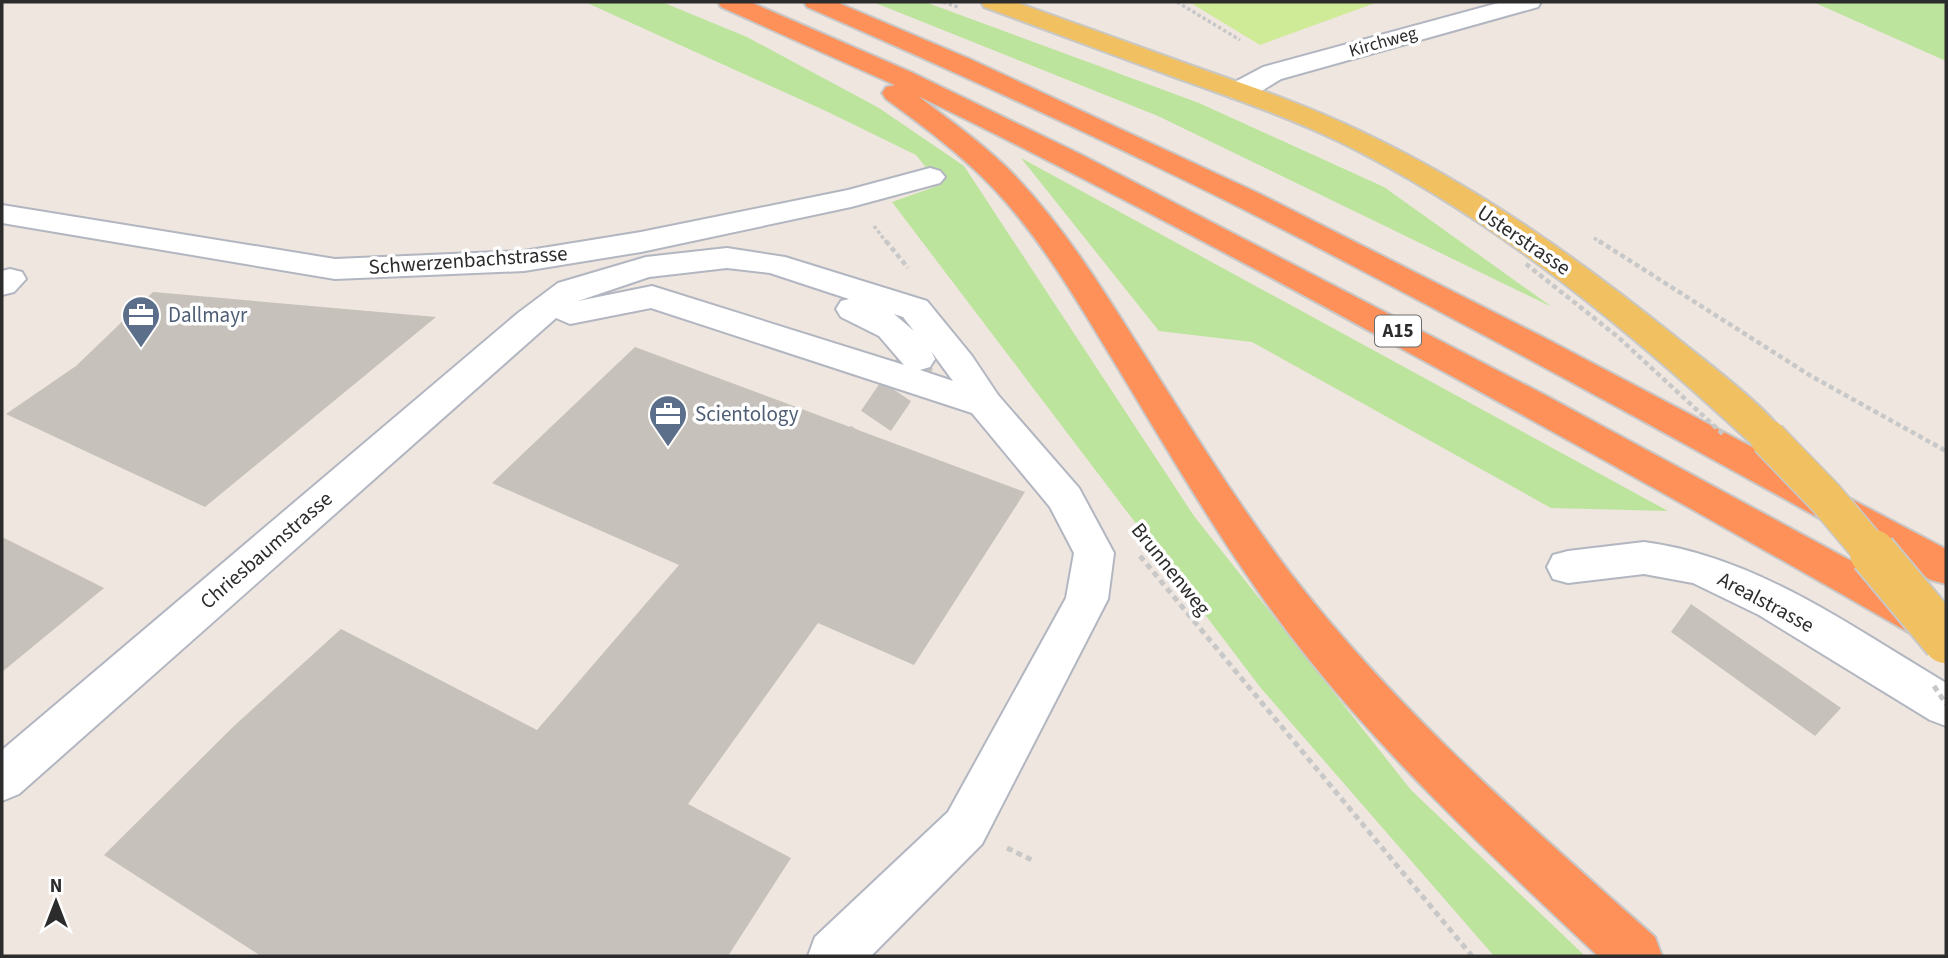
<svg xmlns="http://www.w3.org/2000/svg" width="1948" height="958" viewBox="0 0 1948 958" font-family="'Source Sans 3',sans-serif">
<rect width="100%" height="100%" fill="#eee6df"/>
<g fill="#bce49c">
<path d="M 585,2 L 662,2 L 747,37 L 879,108 L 964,166 L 1194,516 L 1411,790 L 1585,956 L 1494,956 L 1260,687 L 892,202 L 940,185 L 916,155 L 828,112 Z"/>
<path d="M 873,2 L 925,2 L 1199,103 L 1384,187 L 1552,307 L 1158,116 Z"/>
<path d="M 1813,2 L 1946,2 L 1946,61 Z"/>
<path d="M 1021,158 L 1668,511 L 1551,508 L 1252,342 L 1159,331 Z"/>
</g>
<path fill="#d0eb98" d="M 1189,2 L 1378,2 L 1260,45 Z"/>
<g fill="#c6c1ba">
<path d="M 153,292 L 436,317 L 205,507 L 6,414 L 76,366 Z"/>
<path d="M 635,347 L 1025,492 L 914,665 L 818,623 L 688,804 L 791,858 L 728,956 L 261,956 L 104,855 L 235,725 L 341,629 L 537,730 L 679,565 L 492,483 Z"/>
<path d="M 2,537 L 104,588 L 2,672 Z"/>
<path d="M 1691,604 L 1841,708 L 1815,736 L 1671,632 Z"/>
</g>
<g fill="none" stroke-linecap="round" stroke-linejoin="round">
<path stroke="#c7c1bb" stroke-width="36" stroke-dasharray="36 18" stroke-linecap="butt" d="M 785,555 L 918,359"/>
<path stroke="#c7c1bb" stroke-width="46" stroke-dasharray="46 23" stroke-linecap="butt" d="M 513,956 L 786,553"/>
<defs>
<g id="minor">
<path d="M 1502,2 L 1541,2 L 1538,7 L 1281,79 C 1265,88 1249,102 1229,97 L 1225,91 L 1229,85 L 1263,67 Z"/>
<path d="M 930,168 L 940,171 L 945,177 L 940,183 L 851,207 L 641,252 L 524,271 L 335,279 L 2,223 L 2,205 L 335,259 L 524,251 L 641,232 L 848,190 Z"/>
<path d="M 727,248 L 785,257 L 927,301 L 972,356 L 998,395 L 1079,488 L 1114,553 L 1108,599 L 982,844 L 871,956 L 808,956 L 815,937 L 948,812 L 1066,598 L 1074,553 L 1050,507 L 972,413 L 651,308 L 570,324 L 556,318 L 19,794 L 2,801 L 2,750 L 518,313 L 558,283 L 646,257 ZM 727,268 L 770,273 L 849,299 L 841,301 L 836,309 L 841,317 L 879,336 L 904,365 L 652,286 L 578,301 L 649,277 ZM 894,314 L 903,317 L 914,331 ZM 931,351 L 953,381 L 920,370 L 930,367 L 935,359 Z"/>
<path d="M 10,269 L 22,272 L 26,279 L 14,292 L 2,295 L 2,271 Z"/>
<path d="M 1644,542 C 1755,556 1852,627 1946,683 L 1946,726 L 1930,720 L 1759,615 L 1693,583 L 1644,574 L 1568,583 L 1553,579 L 1547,567 L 1553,555 L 1568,551 Z"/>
</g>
<path id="major" d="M 981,2 L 1015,2 C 1074,23 1132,44 1190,65 C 1247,85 1304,104 1358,130 C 1474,184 1579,259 1677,338 C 1705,361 1771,410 1787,438 L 1781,447 L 1768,451 L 1755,447 C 1629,330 1497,220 1342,143 C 1288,117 1230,97 1174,77 C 1110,54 1047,30 984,7 Z"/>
<g id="highway">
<path d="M 718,2 L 750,2 L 911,72 L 1080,154 L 1545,395 L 1938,608 L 1944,620 L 1938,632 L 1923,638 L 1908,632 C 1741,536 1573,442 1404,350 C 1244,262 1083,176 918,96 C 952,122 988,147 1018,179 C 1062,226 1097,280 1131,334 C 1183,415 1233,498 1291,574 C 1396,710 1527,823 1655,937 L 1662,956 L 1598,956 C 1478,843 1355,730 1260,594 C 1207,519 1161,439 1113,360 C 1077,301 1042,240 994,189 C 962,155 924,127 886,99 L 882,93 L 886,87 L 895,85 L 721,7 Z"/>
<path d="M 804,2 L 836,2 L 970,59 L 1258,193 L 1541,336 L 1946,549 L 1946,584 L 1931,580 C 1702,453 1473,326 1239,207 C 1097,136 953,71 807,7 Z"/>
</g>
</defs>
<use href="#minor" stroke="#b2b6c0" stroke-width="4"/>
<use href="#major" stroke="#c8c8c8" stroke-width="4"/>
<use href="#highway" stroke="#c8c8c8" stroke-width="4"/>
<g stroke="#c8c8c8" stroke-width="3.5" stroke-dasharray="3.5 2.5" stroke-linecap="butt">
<path d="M 943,2 L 958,7"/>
<path d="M 1177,2 L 1240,40"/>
<path d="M 874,226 L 887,243"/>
<path d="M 1594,238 L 1601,243"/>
</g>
<g stroke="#c8c8c8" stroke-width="4.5" stroke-dasharray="5 3.5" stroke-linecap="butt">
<path d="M 886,241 L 908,268"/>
<path d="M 1599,241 L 1811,376 L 1946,451"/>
</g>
<g stroke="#c8c8c8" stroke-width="5" stroke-dasharray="6 4.5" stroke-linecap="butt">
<path d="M 1140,556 L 1472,956"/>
<path d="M 1007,848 L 1032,860"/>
</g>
<use href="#minor" fill="#fff" fill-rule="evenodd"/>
<use href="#major" fill="#f1c061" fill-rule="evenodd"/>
<use href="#highway" fill="#fe905a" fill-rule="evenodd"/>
<defs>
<path id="major-bridge-far1" d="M 1768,438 L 1826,498 L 1874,555"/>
<path id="major-bridge" d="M 1873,553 L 1946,640"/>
</defs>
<use href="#major-bridge-far1" stroke="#c8c8c8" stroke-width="39" stroke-linecap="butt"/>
<use href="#major-bridge" stroke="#c8c8c8" stroke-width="50" stroke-linecap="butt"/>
<path stroke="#c8c8c8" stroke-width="4.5" stroke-dasharray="5 3.5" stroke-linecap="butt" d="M 1526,264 L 1618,337 L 1724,435"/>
<path stroke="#c8c8c8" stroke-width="5" stroke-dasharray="6 4.5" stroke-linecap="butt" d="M 1934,686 L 1946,704"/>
<use href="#major-bridge-far1" stroke="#f1c061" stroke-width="36"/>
<use href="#major-bridge" stroke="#f1c061" stroke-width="46"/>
</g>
<defs>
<symbol id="office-pin" viewBox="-11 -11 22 30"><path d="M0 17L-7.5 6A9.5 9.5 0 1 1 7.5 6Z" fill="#5c6f8a" stroke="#fff"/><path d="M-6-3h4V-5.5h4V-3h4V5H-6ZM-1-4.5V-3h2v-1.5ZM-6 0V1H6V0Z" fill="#fff"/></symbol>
</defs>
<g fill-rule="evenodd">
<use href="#office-pin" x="119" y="293" width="44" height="60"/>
<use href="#office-pin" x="646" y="392" width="44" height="60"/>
</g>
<g text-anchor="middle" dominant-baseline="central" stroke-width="7" stroke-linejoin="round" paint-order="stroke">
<g font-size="18" fill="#2c2c2c" stroke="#fff">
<text transform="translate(1383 42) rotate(-16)">Kirchweg</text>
</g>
<rect fill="#fff" stroke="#6b6b6b" stroke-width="2" x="1375" y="315.5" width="46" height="31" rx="5"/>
<g font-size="19" font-weight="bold" fill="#2c2c2c">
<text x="1398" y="331">A15</text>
</g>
<g font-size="21" fill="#2c2c2c" stroke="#fff">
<text transform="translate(1524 240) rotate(34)">Usterstrasse</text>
<text transform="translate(468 260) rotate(-4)">Schwerzenbachstrasse</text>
<text transform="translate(266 550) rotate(-41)">Chriesbaumstrasse</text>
<text transform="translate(1171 569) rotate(51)">Brunnenweg</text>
<text transform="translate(1766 602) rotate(28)">Arealstrasse</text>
</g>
<g font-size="21" fill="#4e5e75" stroke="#fff" text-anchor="start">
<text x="168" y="315">Dallmayr</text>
<text x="695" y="414">Scientology</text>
</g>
</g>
<rect width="1948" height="958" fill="none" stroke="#2c2c2c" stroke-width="7"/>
<g transform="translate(56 902)" stroke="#ffffff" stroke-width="5" paint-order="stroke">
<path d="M0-5L12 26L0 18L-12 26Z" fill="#2c2c2c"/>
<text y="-10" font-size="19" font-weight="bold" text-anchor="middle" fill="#2c2c2c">N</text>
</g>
</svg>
